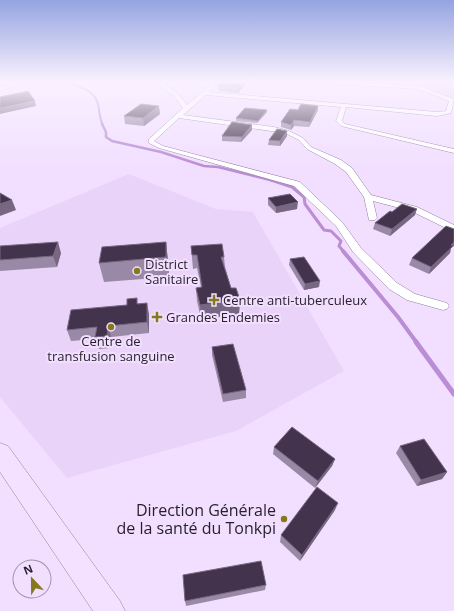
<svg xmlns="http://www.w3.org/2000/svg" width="454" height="611" viewBox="0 0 454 611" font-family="'Open Sans',sans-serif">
<rect width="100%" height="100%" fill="#f2dfff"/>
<path fill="#ead3f9" d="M 129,174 L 216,209 L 253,212 L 344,371 L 236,431 L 67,478 L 0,397 L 0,228 Z"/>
<path fill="#e8c9fc" d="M 416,82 L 454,82 L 454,99 L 432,92 L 423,84 Z"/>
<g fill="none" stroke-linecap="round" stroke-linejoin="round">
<path stroke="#ba8dd5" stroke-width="2" d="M 65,82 C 77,86 94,89 98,104 C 100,112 99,118 103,125"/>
<path stroke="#ba8dd5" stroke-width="2.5" d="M 102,124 L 106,132 L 106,137 L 112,141 L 161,152 L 204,166 L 218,167 L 274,181"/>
<path stroke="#ba8dd5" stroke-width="3" d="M 271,180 L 292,187 L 304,197 L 305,204 L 324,230 L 331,231 L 341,241 L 339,246 L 344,252"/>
<path stroke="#ba8dd5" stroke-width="4" d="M 343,251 L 398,317 L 417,343"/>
<path stroke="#ba8dd5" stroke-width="5" d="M 416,342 L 454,394"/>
<defs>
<g id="minor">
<path d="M 17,82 L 24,82 L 0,91 L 0,87 Z"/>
<path d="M 158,82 L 161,82 L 178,94 L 187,105 L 214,82 L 219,82 L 209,92 L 437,112 L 446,111 L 449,101 L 418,89 L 321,83 L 319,82 L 343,82 L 419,86 L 454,99 L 451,113 L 437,116 L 346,107 L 342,121 L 345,124 L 454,149 L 454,153 L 341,126 L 336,121 L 341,107 L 206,95 L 183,115 L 274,127 L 289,131 L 303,138 L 311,147 L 341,160 L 352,168 L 371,195 L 417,207 L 454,225 L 454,232 L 411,211 L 373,201 L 377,218 L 375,220 L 369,220 L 364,197 L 346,172 L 335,164 L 307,149 L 299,140 L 285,133 L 179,118 L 154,141 L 163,146 L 300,182 L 342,222 L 361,248 L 397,283 L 415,294 L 447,303 L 449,306 L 447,309 L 443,310 L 407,300 L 389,289 L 353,252 L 336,226 L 294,186 L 159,148 L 149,143 L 149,139 L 183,108 L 174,96 L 157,84 Z"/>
</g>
<path id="secondary" d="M 0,443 L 8,446 L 120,601 L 125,611 L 93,611 L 0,472 Z"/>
</defs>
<use href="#minor" stroke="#8f7e9b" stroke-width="1"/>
<use href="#secondary" stroke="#8f7e9b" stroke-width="1"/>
<use href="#minor" fill="#fff" fill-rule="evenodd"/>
<use href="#secondary" fill="#f4e1ff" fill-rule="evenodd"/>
</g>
<g fill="#9a89a6">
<path d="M 247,82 L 238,93 L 219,91 L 218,85 Z"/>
<path d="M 318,106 L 318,110 L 309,127 L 294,126 L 291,130 L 281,127 L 281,122 L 298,110 Z"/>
<path d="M 267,110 L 267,112 L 257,123 L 236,121 L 236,118 Z"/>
<path d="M 160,114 L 144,126 L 125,124 L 124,116 Z"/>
<path d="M 252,130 L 241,142 L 222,141 L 222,136 Z"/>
<path d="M 287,136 L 280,146 L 268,145 L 269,140 Z"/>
<path d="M 268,198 L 297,209 L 276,213 L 268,205 Z"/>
<path d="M 392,212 L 415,215 L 390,236 L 373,229 L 375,223 Z"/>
<path d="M 166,242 L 168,261 L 169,277 L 104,282 L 99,263 Z"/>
<path d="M 0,246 L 61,253 L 57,267 L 0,271 Z"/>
<path d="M 191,246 L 224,257 L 225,267 L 231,288 L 240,300 L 239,314 L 201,319 L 197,301 L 196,288 L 201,287 L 197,268 L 193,269 Z"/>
<path d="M 451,248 L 450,253 L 429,274 L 409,265 L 412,258 Z"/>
<path d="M 290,259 L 319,287 L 304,290 L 289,265 Z"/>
<path d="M 138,303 L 149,314 L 149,333 L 111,337 L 110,348 L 99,349 L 96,339 L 71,341 L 67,330 Z"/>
<path d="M 212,347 L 246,390 L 246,398 L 223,402 L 212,355 Z"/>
<path d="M 400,446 L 447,472 L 442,479 L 417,486 L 396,453 Z"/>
<path d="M 274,447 L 335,459 L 332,466 L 315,488 L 273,454 Z"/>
<path d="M 335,510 L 300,561 L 280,542 L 281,535 Z"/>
<path d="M 266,585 L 265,590 L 186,606 L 185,601 Z"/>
</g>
<g fill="#786782">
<path d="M 242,82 L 247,82 L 238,93 L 238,87 Z"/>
<path d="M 35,101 L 36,106 L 0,114 L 0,108 Z"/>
<path d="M 159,106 L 160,114 L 144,126 L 143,118 Z"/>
<path d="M 318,106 L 318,110 L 309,127 L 310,122 Z"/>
<path d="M 267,110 L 267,112 L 257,123 L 258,121 Z"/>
<path d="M 294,120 L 294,126 L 291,130 L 291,125 Z"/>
<path d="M 252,125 L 252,130 L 241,142 L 242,137 Z"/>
<path d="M 287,131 L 287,136 L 280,146 L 280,141 Z"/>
<path d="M 12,200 L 16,210 L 0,216 L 0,204 Z"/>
<path d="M 298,202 L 297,209 L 276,213 L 276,207 Z"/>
<path d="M 417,209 L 415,215 L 390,236 L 392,229 Z"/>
<path d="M 58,242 L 61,253 L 57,267 L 53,256 Z"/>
<path d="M 166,242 L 168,261 L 169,277 L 166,257 Z"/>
<path d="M 454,242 L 454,246 L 451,248 L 450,253 L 429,274 L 431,267 Z"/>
<path d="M 320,281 L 319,287 L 304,290 L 305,284 Z"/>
<path d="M 240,300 L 239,314 L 201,319 L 200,305 Z"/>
<path d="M 147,303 L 149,314 L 149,333 L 147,322 Z"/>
<path d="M 108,326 L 111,337 L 110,348 L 107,336 Z"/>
<path d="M 335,459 L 332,466 L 315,488 L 318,481 Z"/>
<path d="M 447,472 L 442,479 L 417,486 L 421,480 Z"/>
<path d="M 338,503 L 335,510 L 300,561 L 302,555 Z"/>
</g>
<g fill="#43334c" stroke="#786782">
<path d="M 222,82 L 242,82 L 238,87 L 218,85 Z"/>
<path d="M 28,91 L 35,101 L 0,108 L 0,97 Z"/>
<path d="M 141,104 L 159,106 L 143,118 L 124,116 Z"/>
<path d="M 301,104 L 318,106 L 310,122 L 294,120 L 291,125 L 281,122 L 290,109 L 298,110 Z"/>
<path d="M 245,108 L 267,110 L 258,121 L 236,118 Z"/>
<path d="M 232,122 L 252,125 L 242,137 L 222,136 Z"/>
<path d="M 277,129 L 287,131 L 280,141 L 269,140 Z"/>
<path d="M 0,193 L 12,200 L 0,204 Z"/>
<path d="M 290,194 L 298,202 L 276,207 L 268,198 Z"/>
<path d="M 402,204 L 417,209 L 392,229 L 375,223 L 390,211 L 392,212 Z"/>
<path d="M 446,226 L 454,229 L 454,242 L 451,245 L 453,246 L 431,267 L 412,258 Z"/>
<path d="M 58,242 L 53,256 L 0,260 L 0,246 Z"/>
<path d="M 166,242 L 166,257 L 99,263 L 102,247 Z"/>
<path d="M 222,244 L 224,257 L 221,257 L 231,288 L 236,288 L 240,300 L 200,305 L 196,288 L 202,287 L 197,255 L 192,255 L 191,246 Z"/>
<path d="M 304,257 L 320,281 L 305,284 L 290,259 Z"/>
<path d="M 137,298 L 137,304 L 147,303 L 147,322 L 108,326 L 107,336 L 95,337 L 97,327 L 67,330 L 71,310 L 127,305 L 127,299 Z"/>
<path d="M 233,344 L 246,390 L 223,394 L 212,347 Z"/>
<path d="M 292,427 L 335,459 L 318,481 L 274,447 Z"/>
<path d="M 424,439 L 447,472 L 421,480 L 400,446 Z"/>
<path d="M 317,487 L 338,503 L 302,555 L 281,535 Z"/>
<path d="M 261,561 L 266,585 L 185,601 L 183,575 Z"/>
</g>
<linearGradient id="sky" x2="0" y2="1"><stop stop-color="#95a4e0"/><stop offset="0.49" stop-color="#f9f1ff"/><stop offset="1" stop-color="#f9f1ff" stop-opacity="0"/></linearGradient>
<rect width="454" height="167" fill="url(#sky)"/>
<g fill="#84791d" stroke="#f2dfff" stroke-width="1.5">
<circle cx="137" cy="271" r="4"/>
<path d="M212 294h4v4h4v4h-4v4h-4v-4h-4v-4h4z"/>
<path d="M155 311h4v4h4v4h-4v4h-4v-4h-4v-4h4z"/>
<circle cx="111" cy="327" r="4"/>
<circle cx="284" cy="519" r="4"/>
</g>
<g text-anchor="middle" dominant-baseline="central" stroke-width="4" stroke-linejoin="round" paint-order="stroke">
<g font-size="13" fill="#261f2a" stroke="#f2dfff" text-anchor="start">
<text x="145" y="264">District<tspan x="145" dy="15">Sanitaire</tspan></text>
<text x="223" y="300">Centre anti-tuberculeux</text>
<text x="166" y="317">Grandes Endemies</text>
<text x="111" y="341" text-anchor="middle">Centre de<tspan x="111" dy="15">transfusion sanguine</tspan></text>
</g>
<g font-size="16" fill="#261f2a" stroke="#f2dfff" text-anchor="end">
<text x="276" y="510">Direction Générale<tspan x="276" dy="18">de la santé du Tonkpi</tspan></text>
</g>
</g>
<g transform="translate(32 579) rotate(338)"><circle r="19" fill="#f2dfff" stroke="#a092aa"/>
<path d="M0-3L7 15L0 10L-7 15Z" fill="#84791d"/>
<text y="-6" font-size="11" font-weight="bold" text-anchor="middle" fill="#261f2a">N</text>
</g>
</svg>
